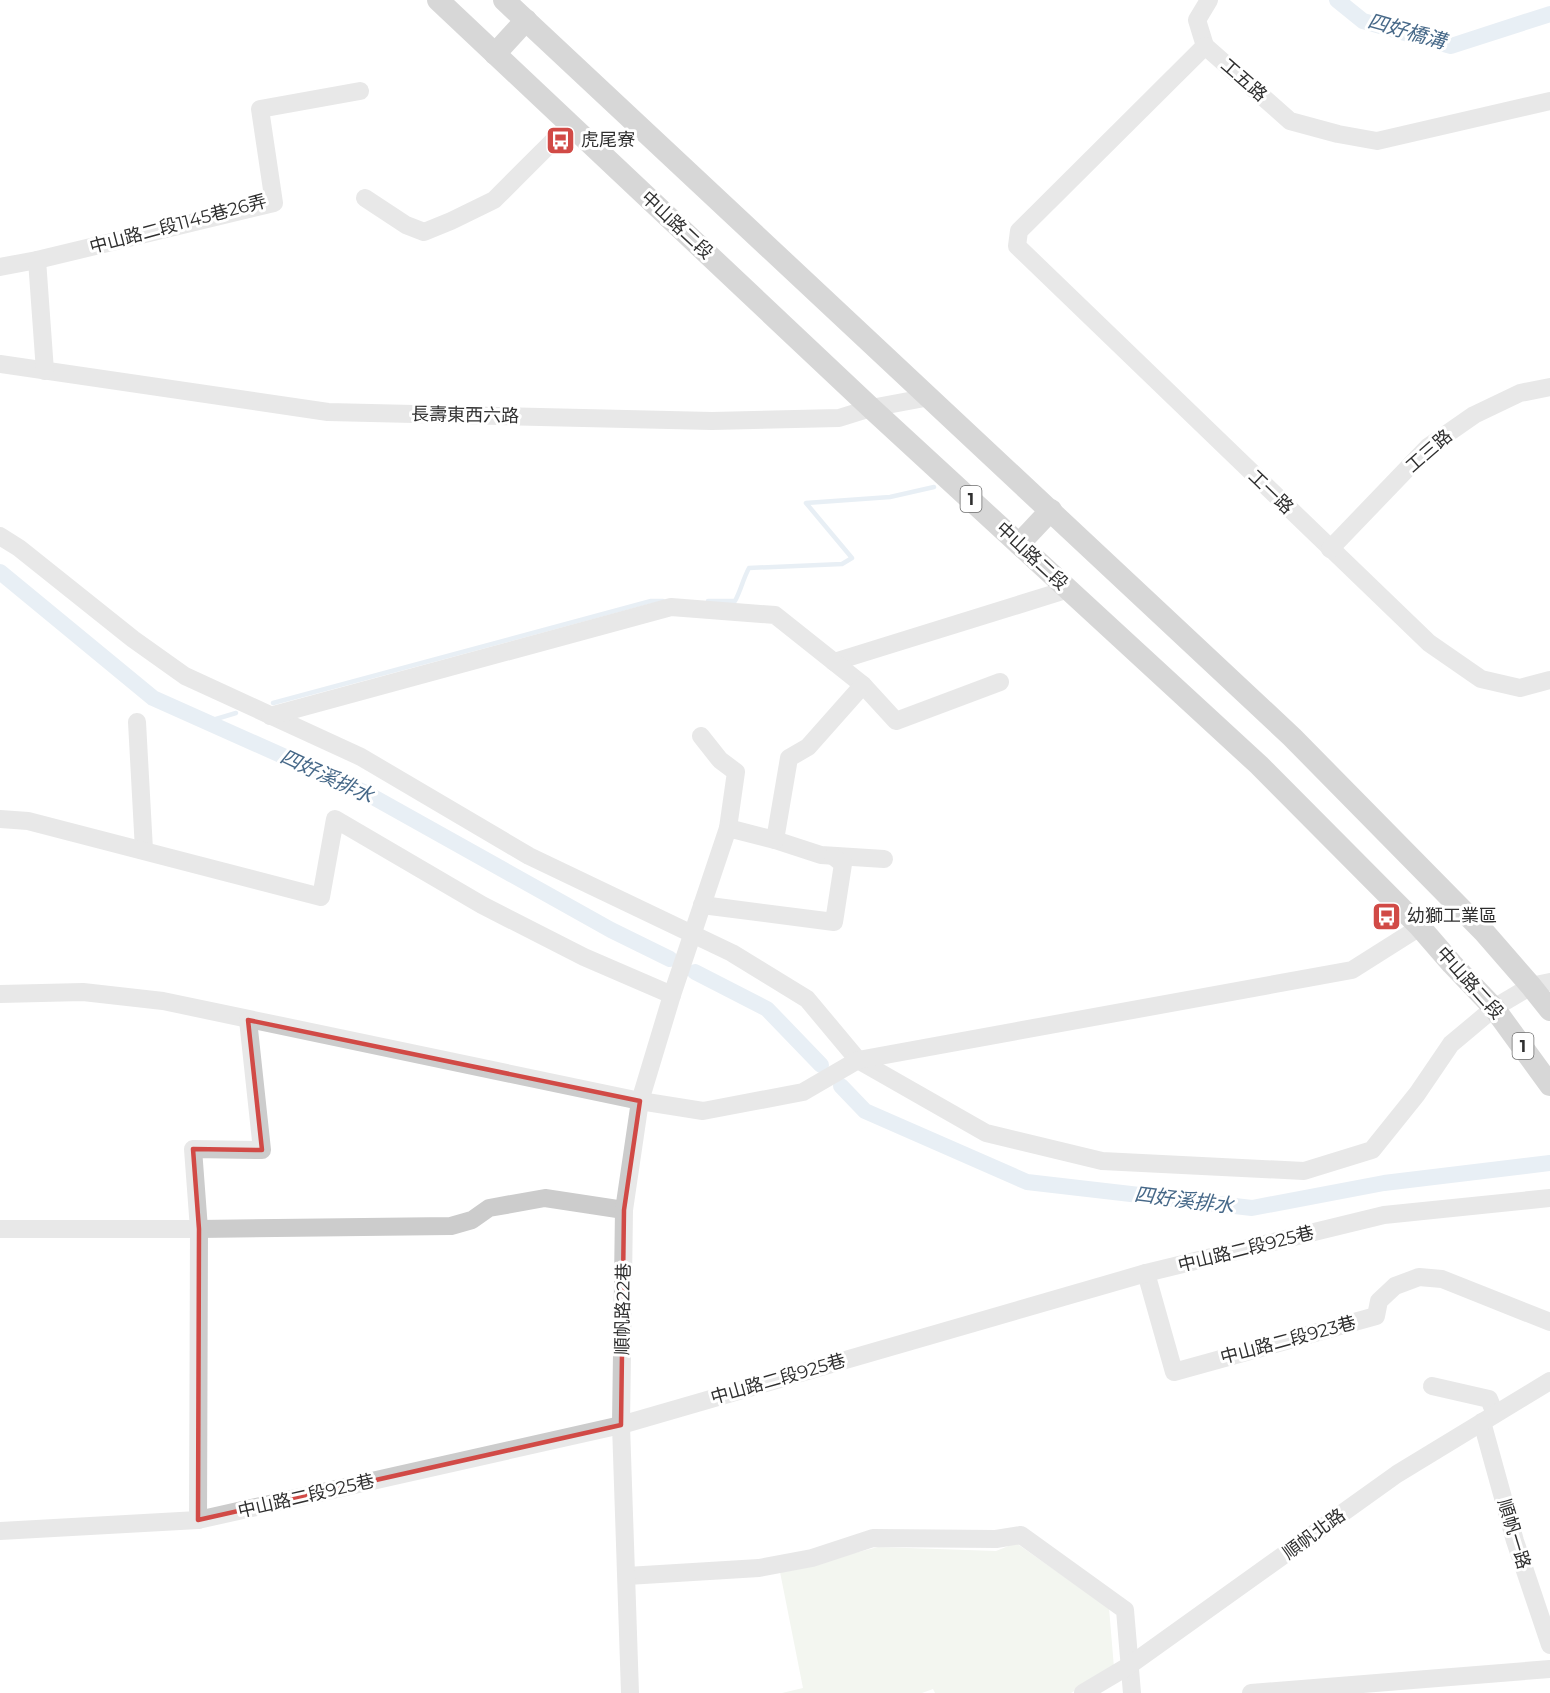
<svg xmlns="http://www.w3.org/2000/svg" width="1550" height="1693" viewBox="0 0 1550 1693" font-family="Montserrat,'Noto Sans TC',sans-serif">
<rect width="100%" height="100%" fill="#fff"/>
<path fill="#e4eade" d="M 1016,1543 L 1109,1608 L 1114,1668 L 1071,1693 L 935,1693 L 933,1689 L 922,1693 L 782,1693 L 803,1688 L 780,1572 L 878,1547 L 996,1551 Z"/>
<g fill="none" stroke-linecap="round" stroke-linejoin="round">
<g stroke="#cddbe8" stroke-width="4.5">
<path d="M 708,601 L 735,601 C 741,590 743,579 749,568 L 842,564 L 852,558 L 806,503 L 890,497 L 934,487"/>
<path d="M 273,703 L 651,601 L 663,601"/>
<path d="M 206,722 L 236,713"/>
</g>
<g stroke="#cddbe8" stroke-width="16">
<path d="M 1337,0 L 1363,21 L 1451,46 L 1550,14"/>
<path d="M 0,572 L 153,698 L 366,793 L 611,930 L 670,959"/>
<path d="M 695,972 L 767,1009 L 821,1065"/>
<path d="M 841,1086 L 865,1111 L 1027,1182 L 1252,1208 L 1384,1183 L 1550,1163"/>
</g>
<g stroke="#ccc" stroke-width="18">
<path d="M 1205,46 L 1197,20 L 1209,0"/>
<path d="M 1550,101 L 1377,141 L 1338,134 L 1290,121 L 1205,46 L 1019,231 L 1017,246 L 1429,643 L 1481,679 L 1520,688 L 1550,680"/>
<path d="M 365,198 L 406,225 L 424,232 L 451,221 L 494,200 L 570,124"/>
<path d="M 0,267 L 37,260"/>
<path d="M 0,364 L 328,412 L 712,421 L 839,418 L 871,408 L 930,397"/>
<path d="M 45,371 L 37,260 L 274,203 L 260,109 L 360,91"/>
<path d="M 0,536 L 19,548 L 133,639 L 185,676 L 361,757 L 529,856 L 732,953 L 807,999 L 858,1060 L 986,1133 L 1102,1161 L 1304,1171 L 1372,1150 L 1417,1094 L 1451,1044 L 1494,1008 L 1531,986 L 1550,982"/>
<path d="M 1330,549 L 1428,447 L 1474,415 L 1520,393 L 1550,387"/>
<path d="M 834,662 L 1069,589"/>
<path d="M 270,716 L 671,607 L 775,615 L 863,685 L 896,721 L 1000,682"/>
<path d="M 137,722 L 144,850"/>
<path d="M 701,736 L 720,760 L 736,772 L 728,828"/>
<path d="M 0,819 L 28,821 L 321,897 L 335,819 L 482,905 L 584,957 L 672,995"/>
<path d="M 775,840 L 821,855 L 884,859"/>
<path d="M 702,905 L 834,922 L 843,864 L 833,856"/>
<path d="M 0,994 L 83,992 L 163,1001 L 640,1101 L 703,1111 L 803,1092 L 858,1060 L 1352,970 L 1420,927"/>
<path d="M 0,1229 L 199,1229 L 451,1226 L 472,1220 L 489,1208 L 545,1198 L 624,1210"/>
<path d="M 1146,1273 L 1174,1372 L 1376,1316 L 1379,1301 L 1395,1286 L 1419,1277 L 1442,1279 L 1550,1322"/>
<path d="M 1432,1386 L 1489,1399 L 1495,1414"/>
<path d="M 1482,1422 L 1515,1541 L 1550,1645"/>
<path d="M 198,1520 L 199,1229 L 193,1149 L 262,1150 L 248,1020"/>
<path d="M 0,1531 L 198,1520 L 621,1425 L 1146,1273 L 1384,1215 L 1550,1198"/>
<path d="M 627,1576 L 759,1568 L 812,1558 L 873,1538 L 996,1539 L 1021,1535 L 1125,1610 L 1132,1693"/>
<path d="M 630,1693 L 621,1425 L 624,1210 L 640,1101 L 672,995 L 728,828 L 775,840 L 789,758 L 808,747 L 863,685"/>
<path d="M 1083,1693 L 1130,1665 L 1397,1474 L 1550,1381"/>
<path d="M 1251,1693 L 1550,1669"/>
</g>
<g stroke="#a7a7a7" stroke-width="22">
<path d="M 438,0 L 871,408 L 1259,765 L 1420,927 L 1452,964 L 1494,1008 L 1550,1085"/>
<path d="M 504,0 L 1292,737 L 1484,932 L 1531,986 L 1550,1010"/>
<path d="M 495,54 L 526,20"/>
<path d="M 1019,544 L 1051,510"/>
</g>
</g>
<path d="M0 0H1550V1693H0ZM 248,1020 L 640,1101 L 624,1210 L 621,1425 L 198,1520 L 199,1229 L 193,1149 L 262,1150 Z" fill="#fff" fill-opacity=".55" fill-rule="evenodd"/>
<path fill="none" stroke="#d14a46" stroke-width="4.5" stroke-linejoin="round" d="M 248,1020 L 640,1101 L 624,1210 L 621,1425 L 198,1520 L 199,1229 L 193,1149 L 262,1150 Z"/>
<defs>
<symbol id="bus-square" viewBox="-11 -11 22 22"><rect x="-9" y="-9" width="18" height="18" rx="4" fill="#d14a46" stroke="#fff"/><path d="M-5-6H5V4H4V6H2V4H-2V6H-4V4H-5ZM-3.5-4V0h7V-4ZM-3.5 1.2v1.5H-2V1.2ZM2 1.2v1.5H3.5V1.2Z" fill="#fff"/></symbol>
</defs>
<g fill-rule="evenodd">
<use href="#bus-square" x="544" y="124" width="33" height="33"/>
<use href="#bus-square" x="1370" y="900" width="33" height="33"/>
</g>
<g text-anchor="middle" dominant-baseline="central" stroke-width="6" stroke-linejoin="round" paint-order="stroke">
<g fill="#fff" stroke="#6d6d6d" stroke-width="1.5">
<rect x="960.5" y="486" width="21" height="26" rx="4.5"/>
<rect x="1512.5" y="1033" width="21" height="26" rx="4.5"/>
</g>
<g font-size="16" font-weight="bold" fill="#2f2f2f">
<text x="971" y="499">1</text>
<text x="1523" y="1046">1</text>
</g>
<g font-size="18" fill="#2f2f2f" stroke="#fff">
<text transform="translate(1244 80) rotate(41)">工五路</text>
<text transform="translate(178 224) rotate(-15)">中山路二段1145巷26弄</text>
<text transform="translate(677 225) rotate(43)">中山路二段</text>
<text transform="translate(465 415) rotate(1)">長壽東西六路</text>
<text transform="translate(1429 451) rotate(-41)">工三路</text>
<text transform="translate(1271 492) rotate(44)">工一路</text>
<text transform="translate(1032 556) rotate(43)">中山路二段</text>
<text transform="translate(1470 983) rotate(48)">中山路二段</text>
<text transform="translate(1246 1249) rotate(-14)">中山路二段925巷</text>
<text transform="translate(623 1309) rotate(-89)">順帆路22巷</text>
<text transform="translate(1288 1340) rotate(-15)">中山路二段923巷</text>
<text transform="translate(778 1379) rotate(-16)">中山路二段925巷</text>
<text transform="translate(306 1496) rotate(-13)">中山路二段925巷</text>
<text transform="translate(1314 1534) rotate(-36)">順帆北路</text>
<text transform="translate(1514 1534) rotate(73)">順帆一路</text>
</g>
<g font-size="18" fill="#2f2f2f" stroke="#fff" text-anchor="start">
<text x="581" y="140">虎尾寮</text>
<text x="1407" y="916">幼獅工業區</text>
</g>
<g font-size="20" font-style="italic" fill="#466888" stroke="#fff">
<text transform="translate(1407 31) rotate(16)">四好橋溝</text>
<text transform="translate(327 776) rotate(25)">四好溪排水</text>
<text transform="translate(1184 1200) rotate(7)">四好溪排水</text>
</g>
</g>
</svg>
